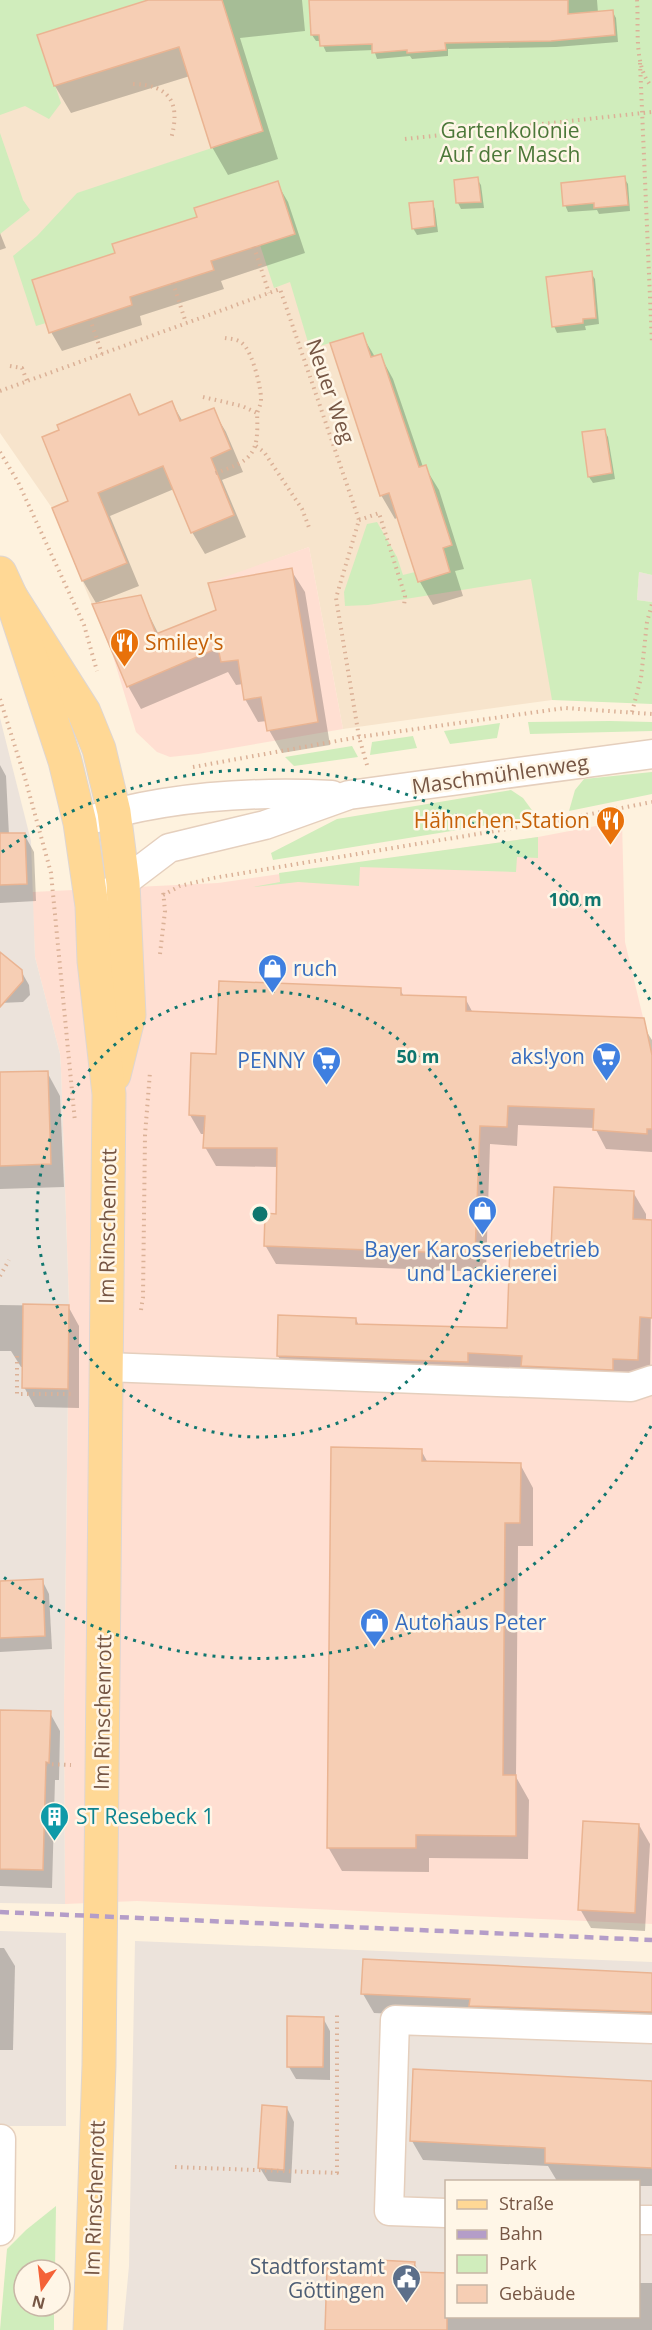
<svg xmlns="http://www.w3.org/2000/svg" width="652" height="2330" viewBox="0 0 652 2330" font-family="'Open Sans',sans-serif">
<rect width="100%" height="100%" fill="#fef2de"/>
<path fill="#f7e4cc" d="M 7,0 L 257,0 L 637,600 L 552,700 L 343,729 L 309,547 L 208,584 L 216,610 L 112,653 L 52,508 L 0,433 L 0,2 Z"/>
<g fill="#ffdfd2">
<path d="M 309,547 L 343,729 L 198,754 L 170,757 L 157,752 L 136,732 L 112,653 L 216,610 L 208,583 Z"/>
<path d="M 622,821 L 625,942 L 652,1055 L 652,1924 L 137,1901 L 65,1904 L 64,1707 L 69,1305 L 61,1069 L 60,1054 L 35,957 L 32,892 L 218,883 L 538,837 Z"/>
</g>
<g fill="#ece3db" fill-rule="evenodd">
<path d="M 639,572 L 652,575 L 652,602 L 637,600 Z"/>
<path d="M 0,718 L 31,841 L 35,957 L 60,1054 L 61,1069 L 69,1305 L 64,1707 L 65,1904 L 0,1903 Z"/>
<path d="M 0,1931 L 66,1933 L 66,2126 L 0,2126 Z"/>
<path d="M 135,1941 L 652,1962 L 652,2330 L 123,2330 L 129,2266 ZM 446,2182 L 638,2182 L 638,2316 L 446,2316 Z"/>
</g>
<g fill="#d0edbc">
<path d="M 0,0 L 148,0 L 38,35 L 61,103 L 49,119 L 25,106 L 0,115 Z"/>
<path d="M 218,0 L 652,0 L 652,575 L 639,572 L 637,600 L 652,602 L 652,704 L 552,700 L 531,579 L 368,605 L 345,606 L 344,592 L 367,524 L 377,522 L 397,557 L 403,575 L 415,572 L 418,582 L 450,572 L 443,548 L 438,512 L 441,511 L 437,497 L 434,497 L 426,465 L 418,468 L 381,354 L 371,357 L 363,333 L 310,349 L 290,282 L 274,288 L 260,245 L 295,233 L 277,181 L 194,208 L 197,217 L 113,244 L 115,253 L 32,280 L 46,323 L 36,326 L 13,256 L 37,236 L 77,193 L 263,131 L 233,35 Z"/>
<path d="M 0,133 L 23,200 L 30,210 L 0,234 Z"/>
<path d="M 610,721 L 652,722 L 652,731 L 530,734 L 528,722 Z"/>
<path d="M 500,723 L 497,738 L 450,744 L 444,731 Z"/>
<path d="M 413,736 L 417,748 L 370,755 L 372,742 Z"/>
<path d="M 352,746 L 358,757 L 294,766 L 285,757 Z"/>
<path d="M 652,772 L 652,794 L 569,811 L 575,790 L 584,779 Z"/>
<path d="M 511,790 L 523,798 L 537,817 L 273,860 L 271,853 L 337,819 Z"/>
<path d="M 538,837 L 538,858 L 517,857 L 516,872 L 360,867 L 359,886 L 298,882 L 253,887 L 280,882 L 279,873 Z"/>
<path d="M 56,2206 L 55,2270 L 24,2270 L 24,2306 L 54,2306 L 54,2330 L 0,2330 L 7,2249 L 26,2230 Z"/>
</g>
<g fill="#0003">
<path d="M 153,0 L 302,0 L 305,31 L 240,38 L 278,159 L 228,175 L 212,147 L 190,76 L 71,113 L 55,86 L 39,36 Z"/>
<path d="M 310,0 L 597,0 L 598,13 L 612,11 L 616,18 L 618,42 L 556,47 L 448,49 L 448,56 L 412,59 L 410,56 L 377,59 L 374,50 L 326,52 L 321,41 L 316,41 L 312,35 Z"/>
<path d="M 624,178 L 628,184 L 630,211 L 599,214 L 597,210 L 568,212 L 565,205 Z"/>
<path d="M 477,179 L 481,185 L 484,208 L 461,209 L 458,203 L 455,181 Z"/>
<path d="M 277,183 L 288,202 L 305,253 L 221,281 L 224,289 L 140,316 L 142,325 L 62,351 L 51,332 L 117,254 Z"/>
<path d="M 432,203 L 435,209 L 438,232 L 417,235 L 413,228 Z"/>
<path d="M 0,233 L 6,248 L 0,250 Z"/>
<path d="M 591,273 L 595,279 L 599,324 L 585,326 L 586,330 L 557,333 L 554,326 Z"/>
<path d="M 362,335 L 375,357 L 380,355 L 393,379 L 423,467 L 425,467 L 439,490 L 464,569 L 455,571 L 463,596 L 433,605 L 420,582 L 398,517 L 395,519 L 381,495 Z"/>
<path d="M 129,396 L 141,416 L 172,403 L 183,422 L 213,410 L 226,432 L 243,472 L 222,480 L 246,537 L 205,554 L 192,532 L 174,489 L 110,516 L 139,586 L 96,603 L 83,581 L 54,509 L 70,501 Z"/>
<path d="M 604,430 L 608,437 L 615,479 L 593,483 L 589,477 L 586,454 Z"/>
<path d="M 291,570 L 305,592 L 330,745 L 282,753 L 269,730 L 267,721 L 258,722 L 245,699 L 243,684 L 236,685 L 228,672 L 141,709 L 128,686 L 140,597 L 159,635 L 218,610 Z"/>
<path d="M 0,765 L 6,776 L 9,835 L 24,834 L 34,852 L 36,901 L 0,903 Z"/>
<path d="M 0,964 L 21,971 L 29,985 L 30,995 L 23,1002 L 0,1003 Z"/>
<path d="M 400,990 L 404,996 L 465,998 L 473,1013 L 645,1029 L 652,1040 L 652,1152 L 606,1149 L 595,1128 L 518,1125 L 517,1146 L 490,1144 L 486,1272 L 276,1264 L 265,1245 L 277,1215 L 278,1167 L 216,1166 L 205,1147 L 205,1134 L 201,1134 L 190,1115 L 218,1055 Z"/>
<path d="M 47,1072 L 60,1096 L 64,1187 L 0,1189 L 0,1074 Z"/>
<path d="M 633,1192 L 646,1214 L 646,1221 L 652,1221 L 650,1382 L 291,1378 L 278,1356 L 356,1319 L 359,1326 L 509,1330 L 553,1249 Z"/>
<path d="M 0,1293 L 0,1305 L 68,1306 L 79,1326 L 79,1408 L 35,1407 L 24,1387 L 24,1367 L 21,1367 L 11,1351 L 0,1351 Z"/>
<path d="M 421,1450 L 428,1463 L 520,1464 L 533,1488 L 533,1546 L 518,1546 L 516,1777 L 529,1800 L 528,1859 L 429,1858 L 429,1872 L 342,1871 L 328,1847 Z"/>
<path d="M 42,1580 L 49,1594 L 52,1649 L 0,1652 L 0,1582 Z"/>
<path d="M 50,1713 L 60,1731 L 59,1780 L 55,1780 L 52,1888 L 0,1886 L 0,1756 Z"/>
<path d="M 639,1825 L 650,1844 L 645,1931 L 591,1928 L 580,1909 Z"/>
<path d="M 0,1948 L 4,1948 L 15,1966 L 13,2050 L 0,2050 Z"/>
<path d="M 652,1974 L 652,2031 L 478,2018 L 374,2013 L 363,1994 Z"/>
<path d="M 323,2018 L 330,2031 L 330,2080 L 296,2079 L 289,2067 Z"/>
<path d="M 652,2082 L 652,2186 L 638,2186 L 638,2182 L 557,2181 L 548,2166 L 423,2160 L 412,2141 Z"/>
<path d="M 287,2108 L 294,2122 L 291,2183 L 268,2181 L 260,2168 Z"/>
<path d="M 414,2263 L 446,2316 L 638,2316 L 638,2283 L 652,2283 L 652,2330 L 326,2330 Z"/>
</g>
<g fill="#f6ceb4" stroke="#eab492" stroke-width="1.5">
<path d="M 148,0 L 222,0 L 263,131 L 211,148 L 179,47 L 54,86 L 37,35 Z"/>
<path d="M 309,0 L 568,0 L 568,14 L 613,10 L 615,35 L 551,41 L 445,43 L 446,50 L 407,53 L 407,50 L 372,53 L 372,44 L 320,46 L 319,35 L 311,35 Z"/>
<path d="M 625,176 L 628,205 L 594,208 L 594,203 L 563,206 L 561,183 Z"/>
<path d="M 478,177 L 481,202 L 456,203 L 454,180 Z"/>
<path d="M 278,181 L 295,234 L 211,261 L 214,270 L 130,297 L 132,305 L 49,333 L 32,280 L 115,253 L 112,244 L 197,217 L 194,208 Z"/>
<path d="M 433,201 L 435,226 L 412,229 L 409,203 Z"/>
<path d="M 592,271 L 596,318 L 583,319 L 583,323 L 552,327 L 546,277 Z"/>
<path d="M 363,333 L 371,357 L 381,354 L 419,467 L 426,465 L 452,545 L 443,548 L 450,572 L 418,582 L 389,493 L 380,496 L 330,343 Z"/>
<path d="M 130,394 L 139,415 L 172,401 L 180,421 L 214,408 L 231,449 L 211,458 L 234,515 L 191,533 L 163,466 L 98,493 L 127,563 L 82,581 L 52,508 L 68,501 L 42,437 L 59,430 L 57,425 Z"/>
<path d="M 605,429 L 612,473 L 588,477 L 582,432 Z"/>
<path d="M 292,568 L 318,722 L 267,731 L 261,697 L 244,700 L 238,660 L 221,662 L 218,648 L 127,687 L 92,604 L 141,595 L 156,634 L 216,610 L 208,583 Z"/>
<path d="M 0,833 L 25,833 L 27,884 L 0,885 Z"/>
<path d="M 0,952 L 22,970 L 23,981 L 0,1007 Z"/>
<path d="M 219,981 L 401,988 L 401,995 L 466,997 L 466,1011 L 644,1018 L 652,1055 L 652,1129 L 647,1129 L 647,1134 L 593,1130 L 594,1109 L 508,1106 L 507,1127 L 480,1126 L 475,1254 L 264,1246 L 265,1213 L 276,1214 L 277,1148 L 203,1148 L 205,1116 L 189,1115 L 191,1053 L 216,1054 Z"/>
<path d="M 48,1071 L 51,1164 L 0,1166 L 0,1072 Z"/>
<path d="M 554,1187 L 634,1191 L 633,1219 L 652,1220 L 652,1318 L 640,1317 L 638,1360 L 613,1359 L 613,1370 L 521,1366 L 522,1356 L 468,1353 L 468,1362 L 277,1356 L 278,1315 L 356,1318 L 356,1324 L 507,1328 L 510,1246 L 551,1248 Z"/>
<path d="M 23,1304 L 69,1305 L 68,1389 L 22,1388 Z"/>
<path d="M 331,1447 L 422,1449 L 422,1461 L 521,1463 L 520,1523 L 505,1523 L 503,1775 L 516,1775 L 516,1836 L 416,1835 L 416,1848 L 327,1848 Z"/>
<path d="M 43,1579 L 45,1636 L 0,1638 L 0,1581 Z"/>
<path d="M 0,1710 L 51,1711 L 49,1763 L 46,1762 L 43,1870 L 0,1869 Z"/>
<path d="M 583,1821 L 639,1824 L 635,1913 L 578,1910 Z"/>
<path d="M 363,1959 L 652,1973 L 652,2012 L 469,2006 L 470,1999 L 361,1994 Z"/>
<path d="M 287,2016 L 324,2017 L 323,2067 L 287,2067 Z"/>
<path d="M 413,2069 L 652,2081 L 652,2168 L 545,2163 L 545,2148 L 410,2141 Z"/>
<path d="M 262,2105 L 287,2107 L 284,2170 L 258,2168 Z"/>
<path d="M 378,2260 L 415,2262 L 414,2272 L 447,2273 L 447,2330 L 325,2330 L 327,2268 L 378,2270 Z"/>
</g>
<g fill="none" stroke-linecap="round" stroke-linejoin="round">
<defs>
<g id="minor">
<path d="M 80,823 C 160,797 248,791 332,795"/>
<path d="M 107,895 L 169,848 L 265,825 L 349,795 L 652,754"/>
<path d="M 106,1367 L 631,1387 L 652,1380"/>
<path d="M 446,2213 L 389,2211 L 395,2020 L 652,2029"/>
<path d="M 638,2220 L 652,2220"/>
<path d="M 0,2231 L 1,2139"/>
</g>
<g id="major">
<path d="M 0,573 L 11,597 L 84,712 L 99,749 L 114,812 L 123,883 L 129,1015 L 114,1075"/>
<path d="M 11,597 L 65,761 L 80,823 L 92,906 L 94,961 L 109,1094 L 99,2065 L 90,2330"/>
</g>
</defs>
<use href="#minor" stroke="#e5cfbd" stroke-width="31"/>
<use href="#major" stroke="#ded6d2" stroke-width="35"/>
<g stroke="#dbb197" stroke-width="4" stroke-dasharray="1.5 4.5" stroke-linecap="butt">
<path d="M 637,0 C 639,27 633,66 652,87"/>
<path d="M 640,63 L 652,344"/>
<path d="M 133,84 C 170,85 181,103 171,139"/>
<path d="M 405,139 L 652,112"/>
<path d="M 254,247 L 269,293"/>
<path d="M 173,283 L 186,323"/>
<path d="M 90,319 L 102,354"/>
<path d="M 225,338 C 231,339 238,339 243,344 C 252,352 261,386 261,399 C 261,404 259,408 257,413"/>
<path d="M 10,366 L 22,368 L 27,381"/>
<path d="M 0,391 L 280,289 L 359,520 L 336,598 L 359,737 L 367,765"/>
<path d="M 203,397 L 242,406 L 257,413 C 259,455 253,460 213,474"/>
<path d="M 256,446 L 264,452 L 302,509 L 310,530"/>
<path d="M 0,452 L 18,482 L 84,625 L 97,671"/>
<path d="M 359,520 L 379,513 L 405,596 L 404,606"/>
<path d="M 0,699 L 25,778 L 51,873 L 75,1122"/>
<path d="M 632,712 L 641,678 L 647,622 L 652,604"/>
<path d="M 193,767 L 359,737 L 565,708 L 652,714"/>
<path d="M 163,895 L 180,886 L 213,878 L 555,821 L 652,802"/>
<path d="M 160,954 L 165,911 L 163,890"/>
<path d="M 0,1276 L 9,1260"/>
<path d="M 141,1310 L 143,1297 L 145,1135 L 150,1072"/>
<path d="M 17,1356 L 17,1394 L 75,1394"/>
<path d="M 46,1764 L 71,1765"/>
<path d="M 175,2167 L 337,2173 L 337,2013"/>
</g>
<use href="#minor" stroke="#fff" stroke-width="28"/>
<use href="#major" stroke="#ffd895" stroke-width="33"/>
<path stroke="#b49dc8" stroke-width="4.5" stroke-dasharray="9 6" stroke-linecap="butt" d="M 0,1912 L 652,1940"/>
</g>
<g fill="none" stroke="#0f766e" stroke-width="3" stroke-dasharray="3 6">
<circle cx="260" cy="1214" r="223"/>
<path d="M651 1426A445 445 0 0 1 2 1576M2 852A445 445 0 0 1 651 1002"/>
</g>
<defs>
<symbol id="restaurant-pin" viewBox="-11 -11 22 30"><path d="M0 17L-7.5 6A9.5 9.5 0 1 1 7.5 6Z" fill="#e8710a" stroke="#fff6e7"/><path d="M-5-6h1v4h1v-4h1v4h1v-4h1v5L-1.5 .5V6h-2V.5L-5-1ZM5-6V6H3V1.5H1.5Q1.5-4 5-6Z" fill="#fff"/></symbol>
<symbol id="shop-pin" viewBox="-11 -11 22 30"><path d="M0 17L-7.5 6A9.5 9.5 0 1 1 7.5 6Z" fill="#3f7fe0" stroke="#fff6e7"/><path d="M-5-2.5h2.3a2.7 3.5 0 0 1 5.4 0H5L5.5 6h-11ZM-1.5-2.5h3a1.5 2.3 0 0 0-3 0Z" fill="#fff"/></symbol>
<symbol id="supermarket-pin" viewBox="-11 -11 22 30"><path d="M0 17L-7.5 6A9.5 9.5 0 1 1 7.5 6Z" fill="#3f7fe0" stroke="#fff6e7"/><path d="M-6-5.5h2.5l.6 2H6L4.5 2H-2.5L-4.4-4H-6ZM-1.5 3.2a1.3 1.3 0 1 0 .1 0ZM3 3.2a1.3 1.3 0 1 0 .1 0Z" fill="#fff"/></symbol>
<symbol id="building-pin" viewBox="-11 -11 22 30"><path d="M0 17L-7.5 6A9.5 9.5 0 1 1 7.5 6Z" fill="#0f9aa8" stroke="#fff6e7"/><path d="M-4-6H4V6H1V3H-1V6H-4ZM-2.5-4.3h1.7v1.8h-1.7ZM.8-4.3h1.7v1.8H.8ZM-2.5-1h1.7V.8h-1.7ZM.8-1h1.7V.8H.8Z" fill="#fff"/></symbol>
<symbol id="civic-pin" viewBox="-11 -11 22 30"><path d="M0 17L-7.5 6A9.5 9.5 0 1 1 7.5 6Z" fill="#5c6f8a" stroke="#fff6e7"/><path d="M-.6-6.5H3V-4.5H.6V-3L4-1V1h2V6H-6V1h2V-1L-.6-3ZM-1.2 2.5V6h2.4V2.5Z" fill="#fff"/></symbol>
</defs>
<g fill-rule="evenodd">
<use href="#restaurant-pin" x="108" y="626" width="33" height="45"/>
<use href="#restaurant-pin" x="594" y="804" width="33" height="45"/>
<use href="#shop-pin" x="256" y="952" width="33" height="45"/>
<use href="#supermarket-pin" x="590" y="1040" width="33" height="45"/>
<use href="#supermarket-pin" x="310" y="1044" width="33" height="45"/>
<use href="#shop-pin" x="466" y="1194" width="33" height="45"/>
<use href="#shop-pin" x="358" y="1606" width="33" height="45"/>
<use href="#building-pin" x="38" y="1800" width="33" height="45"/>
<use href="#civic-pin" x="390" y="2262" width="33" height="45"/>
</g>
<g text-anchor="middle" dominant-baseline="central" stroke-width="5" stroke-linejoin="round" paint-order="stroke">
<g font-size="21" fill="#4c7839" stroke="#fff6e7">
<text x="510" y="130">Gartenkolonie<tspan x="510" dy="24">Auf der Masch</tspan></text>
</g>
<g font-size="21" fill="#765644" stroke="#fff6e7">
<text transform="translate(331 391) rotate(71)">Neuer Weg</text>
<text transform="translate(500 774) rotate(-8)">Maschmühlenweg</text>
<text transform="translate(107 1226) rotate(-89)">Im Rinschenrott</text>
<text transform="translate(102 1712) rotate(-89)">Im Rinschenrott</text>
<text transform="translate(94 2198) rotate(-88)">Im Rinschenrott</text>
</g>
<g font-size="21" fill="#c56008" stroke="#fff6e7" text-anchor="start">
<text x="145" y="642">Smiley's</text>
<text x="590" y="820" text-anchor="end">Hähnchen-Station</text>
</g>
<g font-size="21" fill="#366cbe" stroke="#fff6e7" text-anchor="start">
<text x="293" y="968">ruch</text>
<text x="585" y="1056" text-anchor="end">aks!yon</text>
<text x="305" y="1060" text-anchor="end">PENNY</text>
<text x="482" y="1249" text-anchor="middle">Bayer Karosseriebetrieb<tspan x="482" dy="24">und Lackiererei</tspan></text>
<text x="395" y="1622">Autohaus Peter</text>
</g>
<g font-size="21" fill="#0d838f" stroke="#fff6e7" text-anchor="start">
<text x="76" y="1816">ST Resebeck 1</text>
</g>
<g font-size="21" fill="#4e5e75" stroke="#fff6e7" text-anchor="end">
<text x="385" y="2266">Stadtforstamt<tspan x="385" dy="24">Göttingen</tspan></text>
</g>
</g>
<circle cx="260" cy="1214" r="9" fill="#0f766e" stroke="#fff6e7" stroke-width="3"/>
<g font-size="18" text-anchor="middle" font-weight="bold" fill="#0f766e" stroke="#fff6e7" stroke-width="5" stroke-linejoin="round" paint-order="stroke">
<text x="575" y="906">100 m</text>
<text x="418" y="1063">50 m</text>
</g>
<rect x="445" y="2180" width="195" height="138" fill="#fff6e7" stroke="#c8b6a6" stroke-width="1.5"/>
<rect x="457" y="2200" width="30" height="9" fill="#ffd895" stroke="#c8b6a6" stroke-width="1.5"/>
<text x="499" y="2210" font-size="18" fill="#765644">Straße</text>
<rect x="457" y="2230" width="30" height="9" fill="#b49dc8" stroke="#c8b6a6" stroke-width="1.5"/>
<text x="499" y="2240" font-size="18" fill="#765644">Bahn</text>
<rect x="457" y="2255" width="30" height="18" fill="#d0edbc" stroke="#c8b6a6" stroke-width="1.5"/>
<text x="499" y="2270" font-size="18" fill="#765644">Park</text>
<rect x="457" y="2285" width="30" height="18" fill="#f6ceb4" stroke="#c8b6a6" stroke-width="1.5"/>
<text x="499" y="2300" font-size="18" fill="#765644">Gebäude</text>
<g transform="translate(42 2288) rotate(194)"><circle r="28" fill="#fff6e7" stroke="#c8b6a6" stroke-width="1.5"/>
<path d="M0-4.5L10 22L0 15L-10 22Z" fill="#f46237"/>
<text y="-9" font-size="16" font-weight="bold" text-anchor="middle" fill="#765644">N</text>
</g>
</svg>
